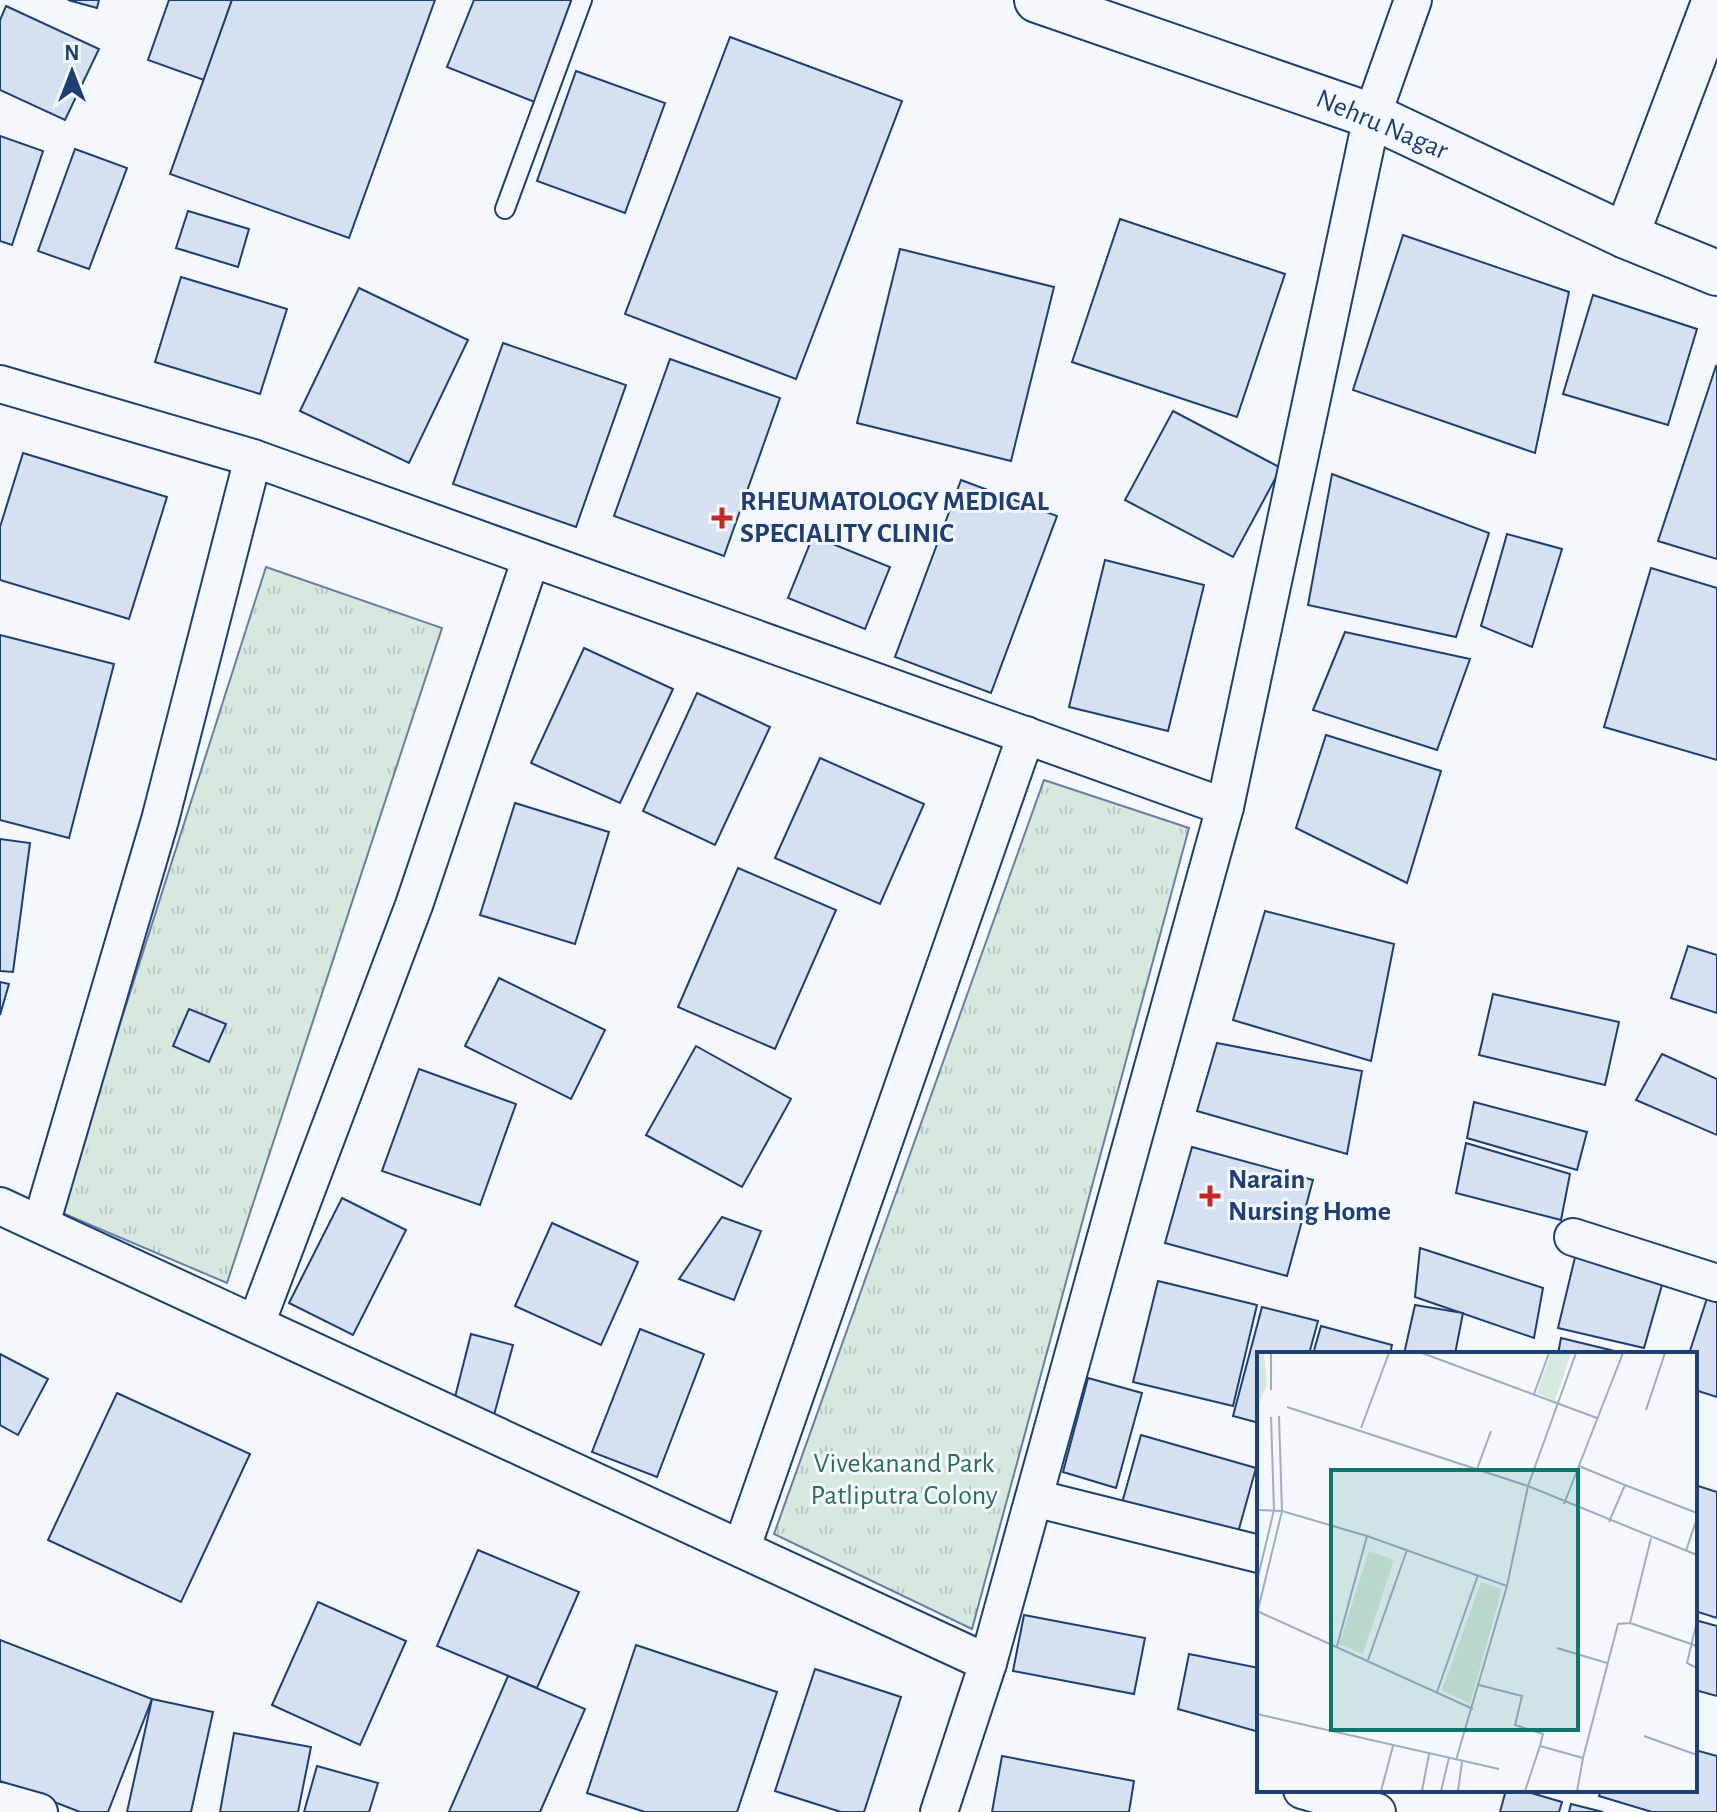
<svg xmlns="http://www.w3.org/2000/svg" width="1717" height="1812" viewBox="0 0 1717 1812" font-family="'Alegreya Sans',sans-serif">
<defs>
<pattern id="grass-tufts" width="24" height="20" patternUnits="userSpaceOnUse" patternTransform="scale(2)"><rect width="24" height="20" fill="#d7e8df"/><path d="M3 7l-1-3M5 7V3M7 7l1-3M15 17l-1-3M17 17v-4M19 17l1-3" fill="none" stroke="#b8c8c3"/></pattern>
</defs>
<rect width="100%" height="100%" fill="#f4f7fb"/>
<g fill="url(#grass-tufts)" stroke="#687fa3" stroke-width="2">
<path d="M 266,567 L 442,628 L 227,1283 L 60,1212 Z"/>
<path d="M 1044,780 L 1189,828 L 972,1629 L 774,1534 Z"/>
</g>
<g fill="#d5e0f0" stroke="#1d3f73" stroke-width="2">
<path d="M 68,0 L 99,0 L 97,8 Z"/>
<path d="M 169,0 L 232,0 L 204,80 L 148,60 Z"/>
<path d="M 232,0 L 435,0 L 349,238 L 170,174 Z"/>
<path d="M 474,0 L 579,0 L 537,103 L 447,67 Z"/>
<path d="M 6,6 L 99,49 L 65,120 L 0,90 L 0,20 Z"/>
<path d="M 730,37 L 902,101 L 796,379 L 625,314 Z"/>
<path d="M 576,71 L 665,103 L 625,213 L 537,181 Z"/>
<path d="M 0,136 L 43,151 L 12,245 L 0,241 Z"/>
<path d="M 75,149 L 127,168 L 89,269 L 38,251 Z"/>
<path d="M 188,211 L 249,229 L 238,267 L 176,248 Z"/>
<path d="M 1120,219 L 1285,274 L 1237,417 L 1072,362 Z"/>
<path d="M 1403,235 L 1569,292 L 1535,453 L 1353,390 Z"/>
<path d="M 900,249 L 1054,287 L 1011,461 L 857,423 Z"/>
<path d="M 181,277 L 287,309 L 260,394 L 155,362 Z"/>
<path d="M 359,288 L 468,340 L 409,463 L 300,411 Z"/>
<path d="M 1593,295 L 1697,329 L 1668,425 L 1563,394 Z"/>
<path d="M 503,343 L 626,385 L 576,527 L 453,484 Z"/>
<path d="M 670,359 L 780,398 L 724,556 L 614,516 Z"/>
<path d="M 1716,366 L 1717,367 L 1717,559 L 1658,541 Z"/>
<path d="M 1173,411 L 1281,468 L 1233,557 L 1125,500 Z"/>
<path d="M 23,453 L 167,497 L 129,619 L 0,580 L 0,527 Z"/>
<path d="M 1332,474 L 1489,533 L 1456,637 L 1308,605 Z"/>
<path d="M 961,480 L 1057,516 L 991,693 L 895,657 Z"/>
<path d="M 1507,534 L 1562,549 L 1532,647 L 1481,626 Z"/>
<path d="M 813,536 L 890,567 L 865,629 L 788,598 Z"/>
<path d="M 1105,560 L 1204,585 L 1168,731 L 1069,707 Z"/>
<path d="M 1651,568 L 1717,588 L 1717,760 L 1604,727 Z"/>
<path d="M 1345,632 L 1470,659 L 1437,750 L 1313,710 Z"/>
<path d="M 0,635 L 114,664 L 69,838 L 0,820 Z"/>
<path d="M 584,648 L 673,689 L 620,803 L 531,763 Z"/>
<path d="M 697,693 L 770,727 L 715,845 L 643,811 Z"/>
<path d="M 1326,735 L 1441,771 L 1407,883 L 1296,828 Z"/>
<path d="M 820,758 L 924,804 L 880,904 L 775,858 Z"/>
<path d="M 515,803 L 609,832 L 575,944 L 480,915 Z"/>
<path d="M 0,839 L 30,843 L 13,972 L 0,971 Z"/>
<path d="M 738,868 L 836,910 L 775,1049 L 678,1007 Z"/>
<path d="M 1265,911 L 1394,944 L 1371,1061 L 1233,1020 Z"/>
<path d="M 1688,946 L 1717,955 L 1717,1013 L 1671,998 Z"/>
<path d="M 499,978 L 605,1030 L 571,1099 L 465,1046 Z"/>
<path d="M 0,982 L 9,984 L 0,1015 Z"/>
<path d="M 1493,994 L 1619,1022 L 1605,1085 L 1479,1055 Z"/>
<path d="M 189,1009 L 226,1024 L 209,1062 L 173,1046 Z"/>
<path d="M 1217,1043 L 1362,1071 L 1347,1154 L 1197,1111 Z"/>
<path d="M 696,1046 L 791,1099 L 742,1187 L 646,1135 Z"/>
<path d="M 1662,1054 L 1717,1079 L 1717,1135 L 1636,1100 Z"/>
<path d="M 419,1069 L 516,1104 L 480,1205 L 382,1171 Z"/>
<path d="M 1474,1102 L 1587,1132 L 1577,1170 L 1467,1138 Z"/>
<path d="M 1466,1143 L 1570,1174 L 1561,1220 L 1456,1193 Z"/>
<path d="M 1192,1147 L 1313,1180 L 1287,1276 L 1165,1243 Z"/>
<path d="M 342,1198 L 406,1230 L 353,1335 L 289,1303 Z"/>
<path d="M 722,1217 L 761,1231 L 734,1300 L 679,1279 Z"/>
<path d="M 552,1223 L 638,1262 L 601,1345 L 515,1306 Z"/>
<path d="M 1578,1245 L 1666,1271 L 1644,1348 L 1558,1328 Z"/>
<path d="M 1420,1248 L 1543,1288 L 1534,1338 L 1415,1297 Z"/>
<path d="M 1158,1281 L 1257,1305 L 1233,1406 L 1133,1382 Z"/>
<path d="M 1709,1292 L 1717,1295 L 1717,1397 L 1695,1390 L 1695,1354 L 1689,1354 Z"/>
<path d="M 1415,1305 L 1463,1313 L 1455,1354 L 1404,1354 Z"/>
<path d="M 1262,1307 L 1318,1321 L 1309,1354 L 1259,1354 L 1259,1423 L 1233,1416 Z"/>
<path d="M 1321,1326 L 1392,1345 L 1390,1354 L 1313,1354 Z"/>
<path d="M 640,1329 L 704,1354 L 657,1477 L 592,1452 Z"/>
<path d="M 471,1334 L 513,1345 L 494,1415 L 453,1405 Z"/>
<path d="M 1561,1338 L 1627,1354 L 1558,1354 Z"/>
<path d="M 0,1354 L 48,1379 L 18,1435 L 0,1425 Z"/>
<path d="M 1088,1378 L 1142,1393 L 1116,1488 L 1063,1472 Z"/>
<path d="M 117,1393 L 250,1454 L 181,1602 L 48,1540 Z"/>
<path d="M 1141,1435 L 1256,1468 L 1237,1536 L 1122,1503 Z"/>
<path d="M 1695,1485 L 1717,1492 L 1717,1618 L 1695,1611 Z"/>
<path d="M 478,1550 L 579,1592 L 537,1688 L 437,1646 Z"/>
<path d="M 318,1602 L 406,1641 L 360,1745 L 272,1705 Z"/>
<path d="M 1024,1615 L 1145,1638 L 1134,1694 L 1013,1671 Z"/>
<path d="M 1695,1620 L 1717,1626 L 1717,1696 L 1695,1690 Z"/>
<path d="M 0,1640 L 152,1699 L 108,1812 L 80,1812 L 0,1781 Z"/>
<path d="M 636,1645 L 777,1692 L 737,1812 L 645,1812 L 587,1793 Z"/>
<path d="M 1189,1654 L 1259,1668 L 1259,1732 L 1178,1709 Z"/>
<path d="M 815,1669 L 901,1697 L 864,1812 L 841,1812 L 775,1791 Z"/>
<path d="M 508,1676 L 585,1709 L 540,1812 L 449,1812 Z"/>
<path d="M 152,1699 L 213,1712 L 191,1812 L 127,1812 Z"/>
<path d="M 234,1733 L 311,1747 L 298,1812 L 220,1812 Z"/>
<path d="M 1695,1750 L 1717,1756 L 1717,1812 L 1652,1812 L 1599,1796 L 1601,1790 L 1695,1790 Z"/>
<path d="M 1002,1756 L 1134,1781 L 1129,1812 L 992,1812 Z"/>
<path d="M 317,1766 L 378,1783 L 369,1812 L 304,1812 Z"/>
<path d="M 1506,1790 L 1521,1790 L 1562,1802 L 1559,1812 L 1500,1812 Z"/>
<path d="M 1571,1804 L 1603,1812 L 1569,1812 Z"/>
</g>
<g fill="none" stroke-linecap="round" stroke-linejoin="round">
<defs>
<path id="lane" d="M 505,209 L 582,0"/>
<g id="street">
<path d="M 0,384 L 253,458 L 1225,807"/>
<path d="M 0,1206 L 988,1663"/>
<path d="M 41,1224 L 160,820 L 253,458"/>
<path d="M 1573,1237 L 1717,1283"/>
<path d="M 256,1324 L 414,905 L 531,558"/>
<path d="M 1034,1498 L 1259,1554"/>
<path d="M 742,1547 L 1026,735"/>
<path d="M 1302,1790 L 1377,1812"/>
<path d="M 0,1801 L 39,1812"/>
<path d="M 939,1812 L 988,1663 L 1225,807 L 1372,116 L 1413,0"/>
</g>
<g id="secondary">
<path d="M 1037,0 L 1372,116 L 1626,236 L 1717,273"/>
<path d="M 1626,236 L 1715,0"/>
</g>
</defs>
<use href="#lane" stroke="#1d3f73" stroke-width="22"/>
<use href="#street" stroke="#1d3f73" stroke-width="40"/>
<use href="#secondary" stroke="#1d3f73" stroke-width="48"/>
<use href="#lane" stroke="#f4f7fb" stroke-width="18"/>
<use href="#street" stroke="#f4f7fb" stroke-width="36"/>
<use href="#secondary" stroke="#f4f7fb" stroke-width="44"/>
</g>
<g fill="#c62828" stroke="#f4f7fb" stroke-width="3">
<path d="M718 506h8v8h8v8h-8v8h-8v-8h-8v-8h8z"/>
<path d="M1206 1184h8v8h8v8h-8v8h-8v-8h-8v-8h8z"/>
</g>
<g text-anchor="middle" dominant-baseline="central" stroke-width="6" stroke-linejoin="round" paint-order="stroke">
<g font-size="28" fill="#1d3f73" stroke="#f4f7fb">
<text transform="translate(1382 125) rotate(23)">Nehru Nagar</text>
</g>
<g font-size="28" font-weight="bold" fill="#1d3f73" stroke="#f4f7fb" text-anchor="start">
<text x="740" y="502">RHEUMATOLOGY MEDICAL<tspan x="740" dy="32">SPECIALITY CLINIC</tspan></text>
<text x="1228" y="1180">Narain<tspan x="1228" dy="32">Nursing Home</tspan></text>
</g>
<g font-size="28" fill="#2c6c60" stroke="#f4f7fb">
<text x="904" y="1464">Vivekanand Park<tspan x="904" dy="32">Patliputra Colony</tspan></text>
</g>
</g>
<g transform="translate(1257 1352)">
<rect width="440" height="440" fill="#f4f7fb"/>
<path d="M 0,1 L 7,1 L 10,34 L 0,55 ZM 294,1 L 314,1 L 298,49 L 280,41 ZM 112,199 L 137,208 L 106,302 L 82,292 ZM 224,230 L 245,237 L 213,352 L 185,338 Z" fill="#d7e8df"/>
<path fill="none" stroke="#9eadc5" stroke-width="2" d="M 165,1 L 340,66M 14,38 L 14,1M 277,42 L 292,1M 30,55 L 271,134 L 440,203M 389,58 L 408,1M 104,76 L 132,1M 322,114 L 368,133 L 352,170M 220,117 L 234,79M 368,133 L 440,161M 307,152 L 366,1M 0,158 L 25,159 L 110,184 L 250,234M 394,186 L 373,271 L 440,294M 429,199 L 440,166M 0,229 L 17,158 L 14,65M 0,259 L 216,357M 0,262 L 25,159 L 22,64M 440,269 L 430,311 L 440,316M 80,294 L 110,184M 300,296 L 350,311M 111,308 L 150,198M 222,333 L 265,344 L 258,373 L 286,382 L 283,394M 180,340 L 221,223M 0,362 L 242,417M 387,384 L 440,403M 326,406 L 361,272 L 373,271M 199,408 L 250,234 L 271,134 L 319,1M 124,439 L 136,394M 165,439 L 172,402M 184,439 L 192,406M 201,439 L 205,410M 268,439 L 283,394 L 326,406 L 320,439"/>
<path fill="#0f766e" fill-opacity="0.15" stroke="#0f766e" stroke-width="4" d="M 74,118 L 321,118 L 321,378 L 74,378 Z"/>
<rect width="440" height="440" fill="none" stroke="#1d3f73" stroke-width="4"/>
</g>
<g transform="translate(72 72)" stroke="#f4f7fb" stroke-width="6" paint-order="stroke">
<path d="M0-6L14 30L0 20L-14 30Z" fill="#1d3f73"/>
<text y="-12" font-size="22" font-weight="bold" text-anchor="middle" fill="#1d3f73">N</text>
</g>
</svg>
